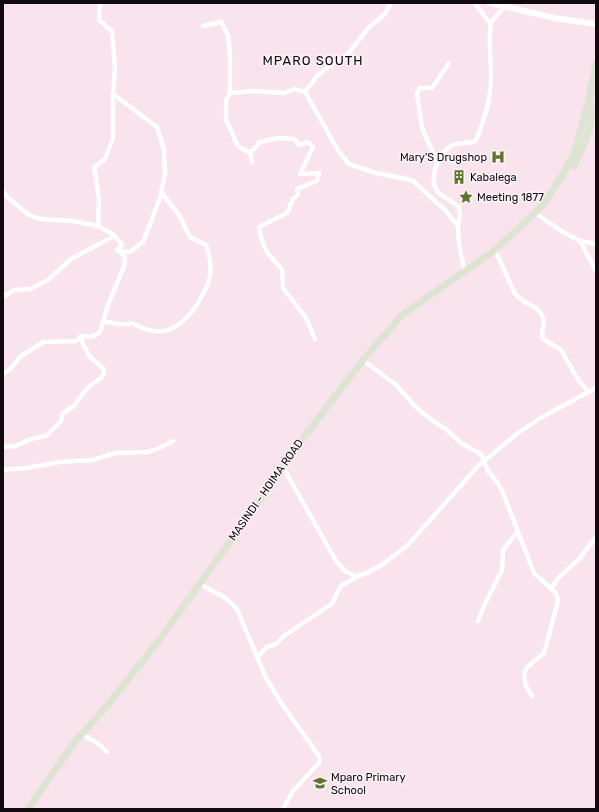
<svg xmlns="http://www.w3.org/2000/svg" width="599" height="812" viewBox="0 0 599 812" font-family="Rubik,sans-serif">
<rect width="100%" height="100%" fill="#f9e3ec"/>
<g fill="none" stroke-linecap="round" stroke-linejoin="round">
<g stroke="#fff" stroke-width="4.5">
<path d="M 100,3 L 99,20 L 112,31 L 115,69 L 113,94 L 157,127 L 164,149 L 165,174 L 160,198 L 143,242 L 130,252 L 119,251"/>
<path d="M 391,3 L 385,14 L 369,27 L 348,54 L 324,70 L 317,76 L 305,92 L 339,152 L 349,164 L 376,173 L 407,179 L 413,181 L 445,210 L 458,226"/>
<path d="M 491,22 L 505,6 L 504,3"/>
<path d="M 203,26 L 221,22 L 228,35 L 230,55 L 230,93 L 254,91 L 284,93 L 295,89 L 305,92"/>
<path d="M 230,93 L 226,100 L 226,120 L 238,146 L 250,153"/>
<path d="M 252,162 L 250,153 L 260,142 L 278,138 L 294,139 L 299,145 L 308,142 L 313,147 L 300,174 L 319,173 L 317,181 L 297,189 L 298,195 L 293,199 L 287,213 L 259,227 C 262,248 268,255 282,269 L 283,288 L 306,318 L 315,339"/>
<path d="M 437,162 L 422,128 L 417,93 L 420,88 L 432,88 L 449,63"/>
<path d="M 3,191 L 8,198 L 29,215 L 40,219 L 73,221 L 98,226 L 114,235 L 122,245 L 117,250 L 125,257 L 124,266 L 108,305 L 100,332 L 92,337 L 81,336 L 76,341 L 43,342 L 20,357 L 10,369 L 3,374"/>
<path d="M 535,213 L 563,232 L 580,241 L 596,271"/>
<path d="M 98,226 L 99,198 L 94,167 L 105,159 L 113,138 L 113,94"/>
<path d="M 580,241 L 596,244"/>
<path d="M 495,250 L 515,294 L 523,301 L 536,308 L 541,313 L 544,321 L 542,335 L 543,339 L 561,350 L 577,378 L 588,392"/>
<path d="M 465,272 C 461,257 458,241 458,226 C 458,220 462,214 459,208 C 456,203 442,197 437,191 C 433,184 433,177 435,170 C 438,157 447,144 461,143 C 467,142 471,144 476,140 C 484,121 491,97 491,76 C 491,58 488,41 491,22 L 488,21 L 475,3"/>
<path d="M 3,297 L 14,290 L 30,289 L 48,280 L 71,259 L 114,236"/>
<path d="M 104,322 C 115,322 122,327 132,323 C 162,340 180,330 198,303 C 203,294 209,285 210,275 C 212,265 209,254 206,245 L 190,237 L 179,215 L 161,192"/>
<path d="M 363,360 L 396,385 L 417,408 L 429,418 L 448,431 L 461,443 L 481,454 L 488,471 L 499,485 L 503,493 L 534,573 L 556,593 L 558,601 L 544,653 L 526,668 L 524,677 L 526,686 L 532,696"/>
<path d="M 3,447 L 15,446 L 31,439 L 46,436 L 61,421 L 63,413 L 74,406 L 88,387 L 101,378 L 104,373 L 104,369 L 90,357 L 83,344 L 81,336"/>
<path d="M 283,467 L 336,561 L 346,572 L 357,576 L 367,573 L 380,566 L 407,546 L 479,465 L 518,433 L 542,417 L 596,388"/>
<path d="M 3,470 L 26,468 L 60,462 L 93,460 L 115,453 L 148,452 L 159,448 L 173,441"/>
<path d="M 200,584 L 227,599 L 237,609 L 267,680 L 284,707 L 319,756 L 319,763 L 293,791 L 283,809"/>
<path d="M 551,589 L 557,579 L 579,559 L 596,537"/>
<path d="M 478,621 L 484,606 L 502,570 L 503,550 L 517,532"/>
<path d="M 257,657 L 267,647 L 276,644 L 285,635 L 330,605 L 333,602 L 340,587 L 357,576"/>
<path d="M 82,734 L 100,745 L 107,752"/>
</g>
<path stroke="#fff" stroke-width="6" d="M 491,3 L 554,18 L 596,24"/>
<g stroke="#dde5d2" stroke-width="7">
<path d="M 574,166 C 583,148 595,124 590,103"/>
<path d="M 28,809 L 74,743 L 111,701 L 159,640 L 264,495 L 291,454 L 363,360 L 402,315 L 495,250 L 524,223 L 542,206 L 565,171 L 574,154 L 589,100 L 596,63"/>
</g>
</g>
<defs>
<symbol id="hospital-bare" viewBox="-9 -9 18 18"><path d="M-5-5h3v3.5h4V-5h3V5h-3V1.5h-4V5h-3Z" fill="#5b762a" stroke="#fdf4f8" stroke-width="2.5" paint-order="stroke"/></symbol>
<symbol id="building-bare" viewBox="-9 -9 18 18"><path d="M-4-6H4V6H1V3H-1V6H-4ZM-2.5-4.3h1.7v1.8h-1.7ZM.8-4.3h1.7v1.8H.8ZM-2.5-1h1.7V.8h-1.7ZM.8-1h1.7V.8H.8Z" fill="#5b762a" stroke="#fdf4f8" stroke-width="2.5" paint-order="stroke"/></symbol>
<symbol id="sight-bare" viewBox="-9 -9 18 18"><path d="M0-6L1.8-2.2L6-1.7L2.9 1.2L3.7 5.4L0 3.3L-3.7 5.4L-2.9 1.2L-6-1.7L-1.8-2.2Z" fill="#5b762a" stroke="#fdf4f8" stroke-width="2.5" paint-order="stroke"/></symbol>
<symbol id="school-bare" viewBox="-9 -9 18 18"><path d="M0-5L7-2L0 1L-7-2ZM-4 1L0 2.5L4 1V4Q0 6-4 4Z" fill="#5b762a" stroke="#fdf4f8" stroke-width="2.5" paint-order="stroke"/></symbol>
</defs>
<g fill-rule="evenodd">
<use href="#hospital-bare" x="488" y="147" width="20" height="20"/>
<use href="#building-bare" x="449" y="167" width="20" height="20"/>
<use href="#sight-bare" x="456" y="187" width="20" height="20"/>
<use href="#school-bare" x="310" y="773" width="20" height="20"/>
</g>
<g text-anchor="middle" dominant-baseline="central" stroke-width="3" stroke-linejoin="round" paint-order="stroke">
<g font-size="11" fill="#110a0e" stroke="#fdf4f8" text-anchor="start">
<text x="487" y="157" text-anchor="end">Mary'S Drugshop</text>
<text x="470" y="177">Kabalega</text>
<text x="477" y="197">Meeting 1877</text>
<text x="331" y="777">Mparo Primary<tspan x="331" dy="13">School</tspan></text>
</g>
<g font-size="11" fill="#110a0e" stroke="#fdf4f8">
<text transform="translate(266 490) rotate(-55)">MASINDI - HOIMA ROAD</text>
</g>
<g font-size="13" letter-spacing="1" fill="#110a0e" stroke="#fdf4f8">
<text x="313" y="60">MPARO SOUTH</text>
</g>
</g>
<rect width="599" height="812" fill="none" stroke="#110a0e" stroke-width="8"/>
</svg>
